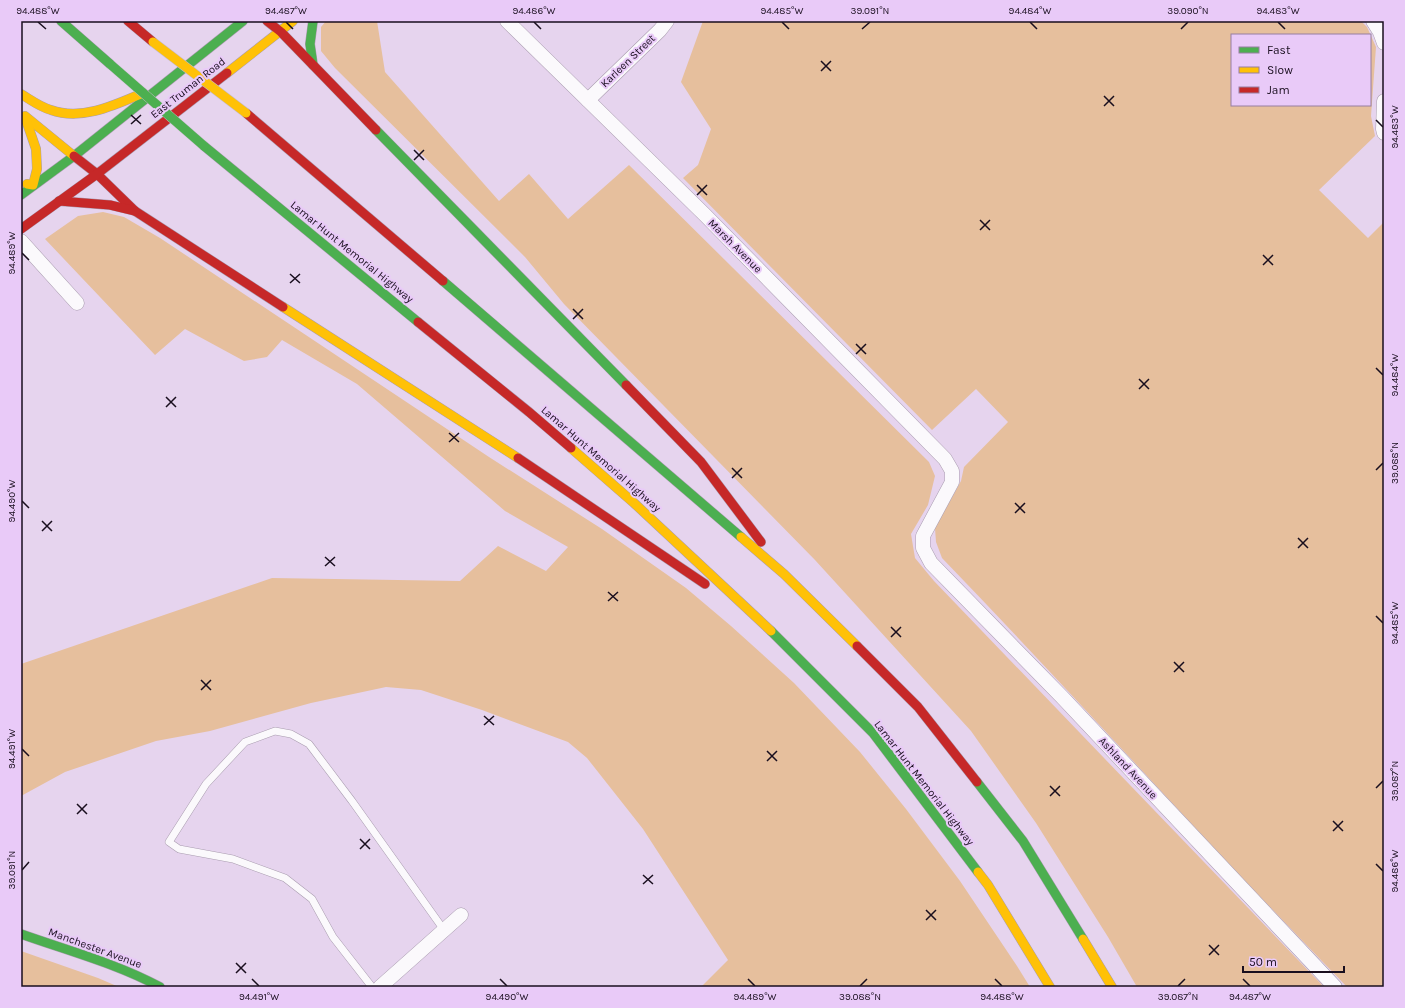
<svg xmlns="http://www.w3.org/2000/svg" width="1405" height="1008" viewBox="0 0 1405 1008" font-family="Karla,sans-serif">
<rect width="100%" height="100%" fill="#e6d4ee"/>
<g fill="#e6bf9d" fill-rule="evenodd">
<path d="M 326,21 L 377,21 L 385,72 L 499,201 L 529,174 L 568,219 L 629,165 L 929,462 L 935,476 L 928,505 L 911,534 L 915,558 L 934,581 L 1324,987 L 1137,987 L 1108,937 L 1036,823 L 971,731 L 815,560 L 564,304 L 525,257 L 335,68 L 321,51 L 321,27 Z"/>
<path d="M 703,21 L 1361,21 L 1367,27 L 1376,47 L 1371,116 L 1375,136 L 1319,190 L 1368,238 L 1384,222 L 1384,987 L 1347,987 C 1209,846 1078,699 942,558 L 936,542 L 935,528 L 961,481 L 964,467 L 1008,422 L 976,389 L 932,430 L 683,178 L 698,165 L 711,129 L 681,82 ZM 1232,35 L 1370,35 L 1370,105 L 1232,105 Z"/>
<path d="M 103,212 L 124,217 L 160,238 L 489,457 L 602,529 L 686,588 L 731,626 L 794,683 L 860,752 L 906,809 L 960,881 L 1017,966 L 1030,987 L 701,987 L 728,960 L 643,829 L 587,758 L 568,742 L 482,710 L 421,690 L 386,687 L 311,703 L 210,731 L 156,741 L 65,772 L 21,796 L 21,664 L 272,578 L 460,581 L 498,546 L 546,571 L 568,547 L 505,511 L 357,384 L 282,340 L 267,357 L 244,361 L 185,329 L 155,355 L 45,239 L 78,216 Z"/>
<path d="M 21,951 L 98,978 L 119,987 L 21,987 Z"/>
</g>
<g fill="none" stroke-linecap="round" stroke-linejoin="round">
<defs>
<path id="lane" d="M 372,987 L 333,937 L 312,899 L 285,878 L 233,859 L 179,849 L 169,842 L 206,784 L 245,742 L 275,731 L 291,734 L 309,744 L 352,801 L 444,930"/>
<g id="street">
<path d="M 507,21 L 705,215 L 945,459 L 952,471 L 952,482 L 923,536 L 923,548 L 931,563 L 1063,698 L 1335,987"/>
<path d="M 1373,21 L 1380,32 L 1384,43"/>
<path d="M 588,100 L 660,30 L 667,21"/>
<path d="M 1384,101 L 1383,129 L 1384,133"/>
<path d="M 21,241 L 77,303"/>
<path d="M 380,987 L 461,915"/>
</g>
<g id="fast">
<path d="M 61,21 L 110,64"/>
<path d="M 313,21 L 310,44 L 313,65"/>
<path d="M 376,130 L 626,385"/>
<path d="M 204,146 L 418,322"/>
<path d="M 21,195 L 74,156 L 243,21"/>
<path d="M 443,281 L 741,537"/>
<path d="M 771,631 L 873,733 L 978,872"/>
<path d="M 977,782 L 1023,841 L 1083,939"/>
<path d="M 21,934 C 66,950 118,964 160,987"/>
</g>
<g id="slow">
<path d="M 227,73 L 293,21"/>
<path d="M 21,94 C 31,100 40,107 51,110 C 82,121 115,105 143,93"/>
<path d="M 25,116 L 74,156"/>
<path d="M 25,117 L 36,149 L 37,169 L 33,185 L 27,184"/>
<path d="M 283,307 L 518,458"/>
<path d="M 571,448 L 634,503 L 771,631"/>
<path d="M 741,537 L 784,574 L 857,646"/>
<path d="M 978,872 L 988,885 L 1050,987"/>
<path d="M 1083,939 L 1112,987"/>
</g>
<g id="jam">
<path d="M 128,21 L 153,42"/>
<path d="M 267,21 L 281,32 L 376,130"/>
<path d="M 246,113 L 443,281"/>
<path d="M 74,156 L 97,174 L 135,211 L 283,307"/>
<path d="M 59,201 L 110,205 L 135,211"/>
<path d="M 21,229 L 97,174 L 227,73"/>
<path d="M 418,322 L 529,412 L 571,448"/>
<path d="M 626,385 L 701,462 L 761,542"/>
<path d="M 518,458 L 705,584"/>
<path d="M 857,646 L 918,707 L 977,782"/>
</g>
</defs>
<use href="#lane" stroke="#a99caf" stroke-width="8"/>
<use href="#street" stroke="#a99caf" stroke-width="15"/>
<use href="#fast" stroke="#a99caf" stroke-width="10"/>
<use href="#slow" stroke="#a99caf" stroke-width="10"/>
<use href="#jam" stroke="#a99caf" stroke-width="10"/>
<use href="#lane" stroke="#fbf9fc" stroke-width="7"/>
<use href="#street" stroke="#fbf9fc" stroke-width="14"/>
<use href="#fast" stroke="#4caf50" stroke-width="9"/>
<use href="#slow" stroke="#ffc107" stroke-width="9"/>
<use href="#jam" stroke="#c62828" stroke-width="9"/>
<defs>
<path id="fast-bridge" d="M 110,64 L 204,146"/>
<path id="slow-bridge" d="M 153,42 L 246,113"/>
</defs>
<use href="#fast-bridge" stroke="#c4bbc7" stroke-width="10" stroke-linecap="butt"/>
<use href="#slow-bridge" stroke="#c4bbc7" stroke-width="10" stroke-linecap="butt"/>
<use href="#fast-bridge" stroke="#4caf50" stroke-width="9"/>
<use href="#slow-bridge" stroke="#ffc107" stroke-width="9"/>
</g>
<path fill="none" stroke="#190e1e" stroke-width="1.5" d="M 38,22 L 46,29M 286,22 L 293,29M 534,22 L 541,29M 782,22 L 789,29M 1030,22 L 1037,29M 1278,22 L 1285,29M 862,29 L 870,22M 1181,29 L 1188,22M 821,61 L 831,71M 821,71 L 831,61M 1104,96 L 1114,106M 1104,106 L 1114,96M 131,115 L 141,124M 1376,120 L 1383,127M 131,124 L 141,115M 414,150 L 424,160M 414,160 L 424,150M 697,185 L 707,195M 697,195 L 707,185M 980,220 L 990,230M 980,230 L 990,220M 22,253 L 29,260M 1263,255 L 1273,265M 1263,265 L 1273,255M 290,274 L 300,283M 290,283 L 300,274M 573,309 L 583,319M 573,319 L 583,309M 856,344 L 866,354M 856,354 L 866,344M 1376,368 L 1383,375M 1139,379 L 1149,389M 1139,389 L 1149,379M 166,397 L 176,407M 166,407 L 176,397M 449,433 L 459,442M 449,442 L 459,433M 732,468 L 742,478M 1376,470 L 1383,463M 732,478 L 742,468M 22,501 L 29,508M 1015,503 L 1025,513M 1015,513 L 1025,503M 42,521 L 52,531M 42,531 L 52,521M 1298,538 L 1308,548M 1298,548 L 1308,538M 325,557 L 335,566M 325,566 L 335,557M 608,592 L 618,601M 608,601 L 618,592M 1376,616 L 1383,623M 891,627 L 901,637M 891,637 L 901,627M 1174,662 L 1184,672M 1174,672 L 1184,662M 201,680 L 211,690M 201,690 L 211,680M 484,716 L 494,725M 484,725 L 494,716M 22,749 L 29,756M 767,751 L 777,761M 767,761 L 777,751M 1050,786 L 1060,796M 1376,788 L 1383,781M 1050,796 L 1060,786M 77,804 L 87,814M 77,814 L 87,804M 1333,821 L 1343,831M 1333,831 L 1343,821M 360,839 L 370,849M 360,849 L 370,839M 1376,864 L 1383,871M 22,870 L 29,862M 643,875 L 653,884M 643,884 L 653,875M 926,910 L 936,920M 926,920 L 936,910M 1209,945 L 1219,955M 1209,955 L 1219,945M 236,963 L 246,973M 236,973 L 246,963M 252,979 L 259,986M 500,979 L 507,986M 748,979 L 755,986M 995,979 L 1002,986M 1243,979 L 1250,986M 860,986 L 867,979M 1178,986 L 1185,979"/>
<g text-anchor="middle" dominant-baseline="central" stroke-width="4" stroke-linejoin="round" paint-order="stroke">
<g font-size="11" fill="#190e1e" stroke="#e9caf8">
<text transform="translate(628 61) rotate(-44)">Karleen Street</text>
<text transform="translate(188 88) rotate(-38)">East Truman Road</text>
<text transform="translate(735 246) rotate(45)">Marsh Avenue</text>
<text transform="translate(352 252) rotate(39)">Lamar Hunt Memorial Highway</text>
<text transform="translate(601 459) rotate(41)">Lamar Hunt Memorial Highway</text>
<text transform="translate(1128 768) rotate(47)">Ashland Avenue</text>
<text transform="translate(924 783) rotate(52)">Lamar Hunt Memorial Highway</text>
<text transform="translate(95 948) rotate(20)">Manchester Avenue</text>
</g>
</g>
<rect width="1405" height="1008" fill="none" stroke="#e9caf8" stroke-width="44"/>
<rect x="1231" y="34" width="140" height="72" fill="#e9caf8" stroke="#967fa1"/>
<rect x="1239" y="47" width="20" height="6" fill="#4caf50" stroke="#967fa1"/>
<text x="1267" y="54" font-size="12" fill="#190e1e">Fast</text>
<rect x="1239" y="67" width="20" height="6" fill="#ffc107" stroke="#967fa1"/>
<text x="1267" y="74" font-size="12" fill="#190e1e">Slow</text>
<rect x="1239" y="87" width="20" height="6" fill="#c62828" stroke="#967fa1"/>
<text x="1267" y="94" font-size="12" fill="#190e1e">Jam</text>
<path d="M1243 966v6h101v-6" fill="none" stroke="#190e1e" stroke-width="2"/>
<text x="1249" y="966" font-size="12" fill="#190e1e" stroke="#e9caf8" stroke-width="3" paint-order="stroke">50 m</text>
<rect x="22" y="22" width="1361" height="964" fill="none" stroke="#190e1e" stroke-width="1.5"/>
<g font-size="10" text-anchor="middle" fill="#190e1e">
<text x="38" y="14">94.488°W</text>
<text x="286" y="14">94.487°W</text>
<text x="534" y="14">94.486°W</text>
<text x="782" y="14">94.485°W</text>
<text x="870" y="14">39.091°N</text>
<text x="1030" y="14">94.484°W</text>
<text x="1188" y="14">39.090°N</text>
<text x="1278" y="14">94.483°W</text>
<text transform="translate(1394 127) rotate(-90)" y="4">94.483°W</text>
<text transform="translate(11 253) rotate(-90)" y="4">94.489°W</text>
<text transform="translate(1394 375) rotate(-90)" y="4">94.484°W</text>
<text transform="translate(1394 463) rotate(-90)" y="4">39.088°N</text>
<text transform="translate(11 501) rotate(-90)" y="4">94.490°W</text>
<text transform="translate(1394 623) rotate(-90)" y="4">94.485°W</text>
<text transform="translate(11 749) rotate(-90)" y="4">94.491°W</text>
<text transform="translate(1394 781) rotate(-90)" y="4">39.087°N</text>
<text transform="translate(11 870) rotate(-90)" y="4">39.091°N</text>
<text transform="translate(1394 871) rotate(-90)" y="4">94.486°W</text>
<text x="259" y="1000">94.491°W</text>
<text x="507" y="1000">94.490°W</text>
<text x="755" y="1000">94.489°W</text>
<text x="860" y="1000">39.088°N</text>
<text x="1002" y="1000">94.488°W</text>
<text x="1178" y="1000">39.087°N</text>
<text x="1250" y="1000">94.487°W</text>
</g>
</svg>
